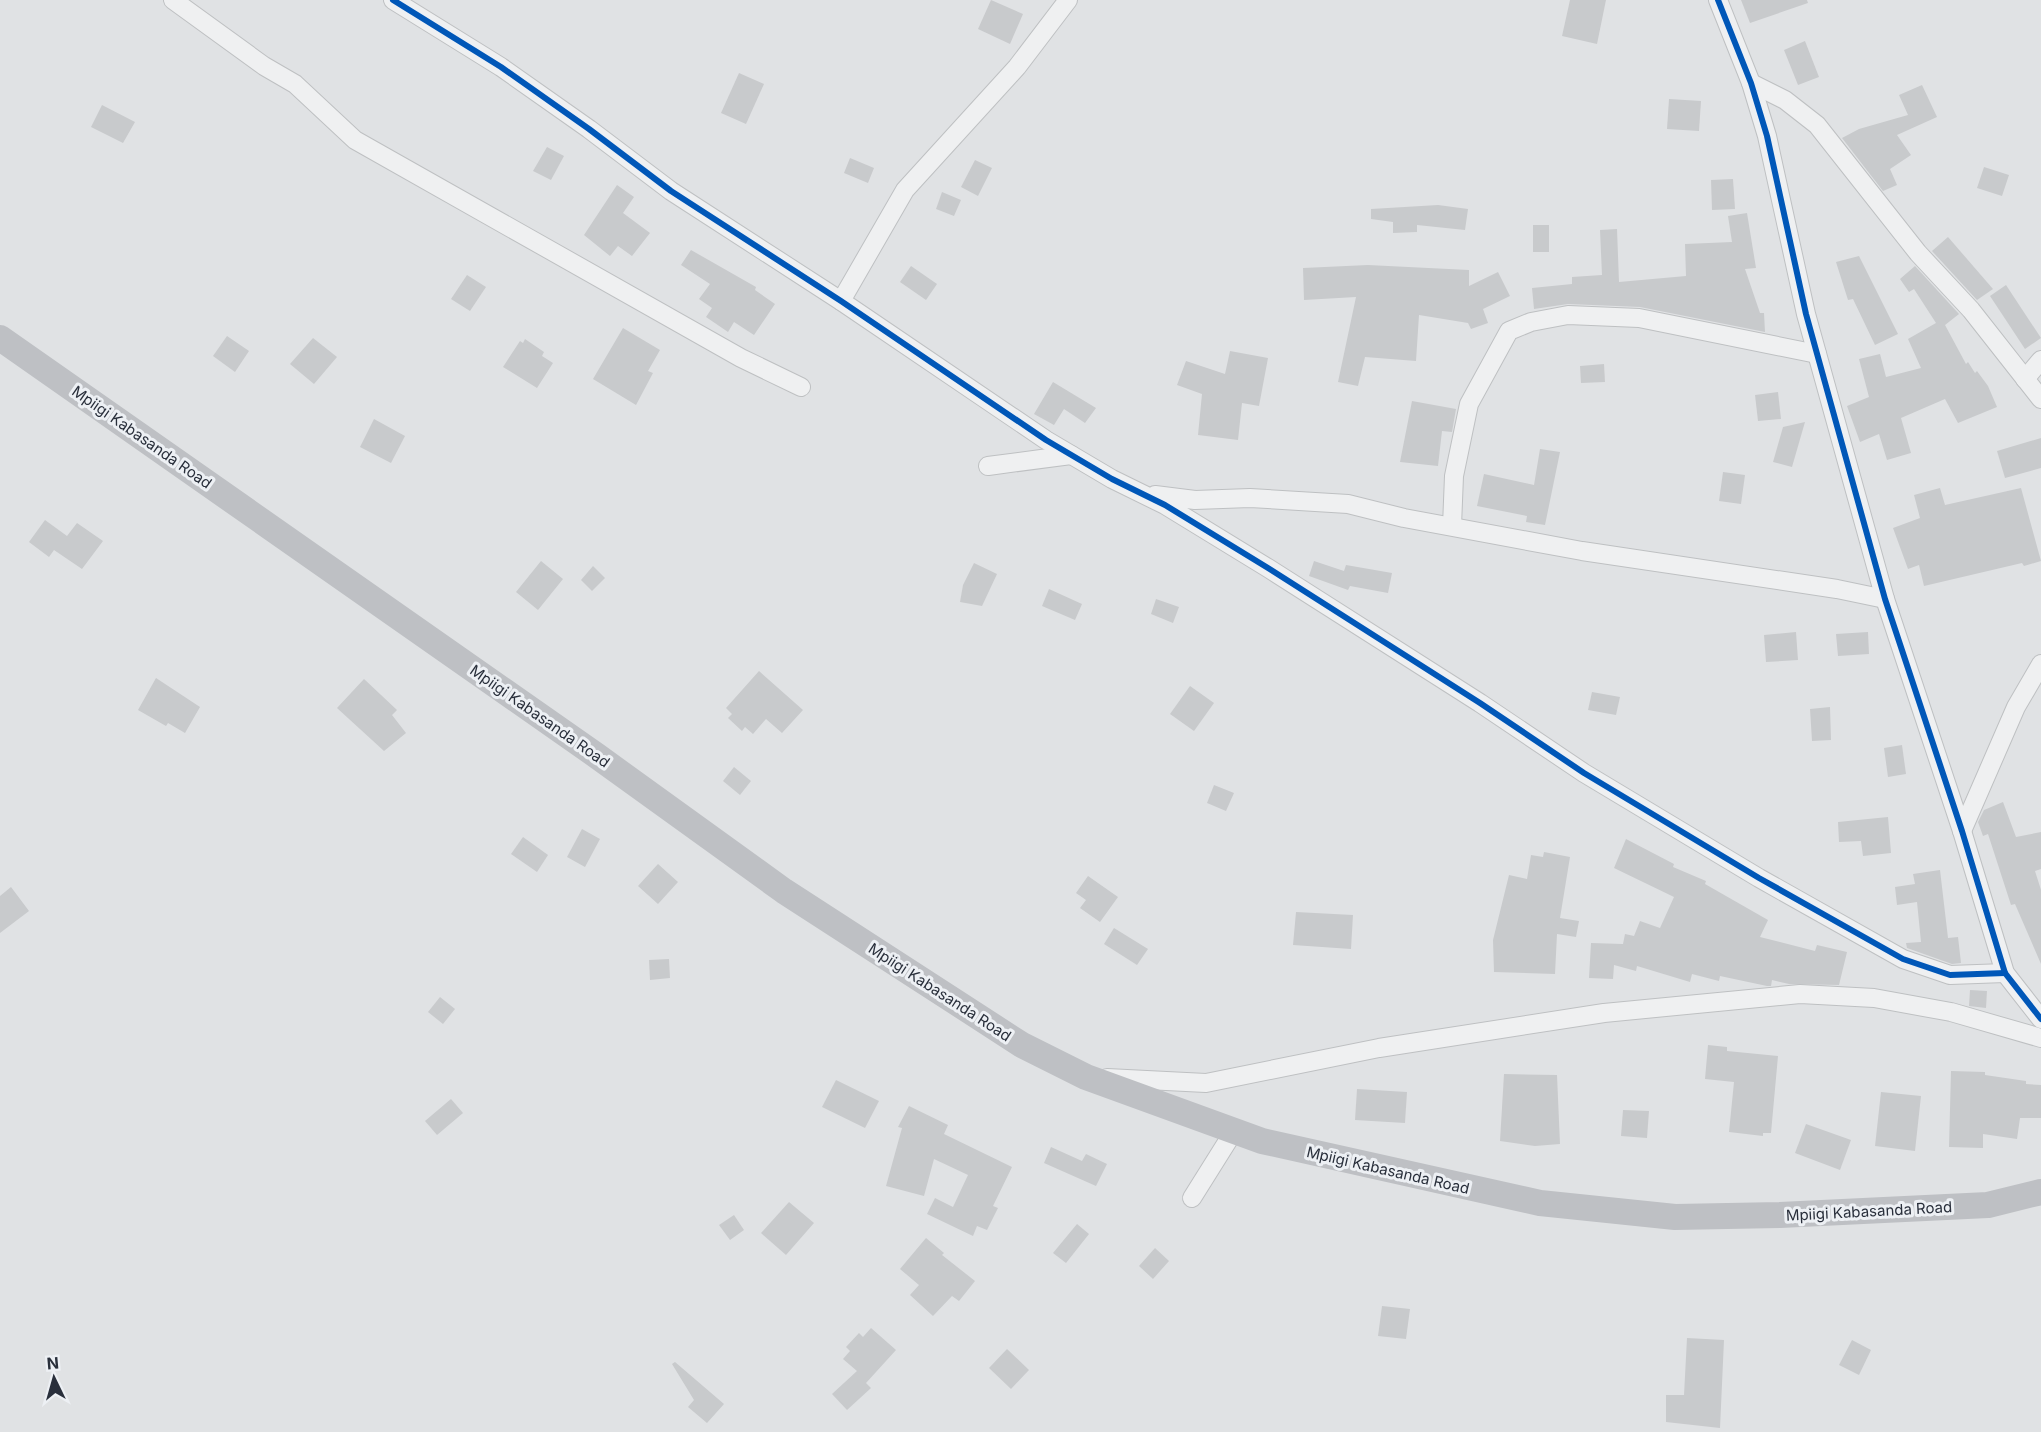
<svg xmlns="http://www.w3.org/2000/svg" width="2041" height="1432" viewBox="0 0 2041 1432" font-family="Inter,sans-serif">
<rect width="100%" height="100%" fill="#e0e2e4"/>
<g fill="#c8cacc">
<path d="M 991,0 L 1023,14 L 1010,44 L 978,29 Z"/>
<path d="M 1570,0 L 1606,0 L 1597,44 L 1562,36 Z"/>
<path d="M 1741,0 L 1807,0 L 1808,3 L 1750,23 Z"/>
<path d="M 1805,41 L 1819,77 L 1798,85 L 1784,50 Z"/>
<path d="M 739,73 L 764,84 L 746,124 L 721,113 Z"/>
<path d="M 1922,85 L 1937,117 L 1897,135 L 1911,155 L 1890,169 L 1897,185 L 1883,191 L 1842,138 L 1859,129 L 1908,115 L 1899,95 Z"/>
<path d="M 1669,99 L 1701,101 L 1699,131 L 1667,129 Z"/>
<path d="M 102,105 L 135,122 L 123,143 L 91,127 Z"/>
<path d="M 547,147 L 564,156 L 551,180 L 533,171 Z"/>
<path d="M 850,158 L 874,168 L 868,183 L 844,173 Z"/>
<path d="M 975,160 L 992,168 L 978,196 L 961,187 Z"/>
<path d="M 1984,167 L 2009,175 L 2002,196 L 1977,188 Z"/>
<path d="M 1733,179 L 1735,209 L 1712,210 L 1711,180 Z"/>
<path d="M 617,185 L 634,197 L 623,213 L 650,233 L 632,256 L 618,246 L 610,256 L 584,235 Z"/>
<path d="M 942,192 L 961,200 L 954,216 L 936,209 Z"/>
<path d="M 1438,205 L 1468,209 L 1465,230 L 1417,225 L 1417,232 L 1393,233 L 1393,222 L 1371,219 L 1371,209 Z"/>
<path d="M 1747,213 L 1756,268 L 1745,269 L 1760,313 L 1764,313 L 1765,332 L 1640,307 L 1568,304 L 1534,309 L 1532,288 L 1572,284 L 1572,277 L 1602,275 L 1600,230 L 1617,229 L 1619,282 L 1686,276 L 1685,244 L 1732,242 L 1728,216 Z"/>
<rect x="1533" y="225" width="16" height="27"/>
<path d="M 1948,237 L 1993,289 L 1977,300 L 1932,251 Z"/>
<path d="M 691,250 L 756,287 L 755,290 L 775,304 L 754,335 L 734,322 L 728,332 L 706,317 L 712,308 L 699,299 L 710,284 L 681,265 Z"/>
<path d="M 1859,256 L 1898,334 L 1875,345 L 1853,299 L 1848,300 L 1836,262 Z"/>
<path d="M 1368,265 L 1469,270 L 1469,286 L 1498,272 L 1510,296 L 1483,309 L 1488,323 L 1471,329 L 1468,323 L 1419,315 L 1416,361 L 1365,357 L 1358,386 L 1338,382 L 1356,297 L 1304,300 L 1303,268 Z"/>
<path d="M 911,266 L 937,284 L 926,300 L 900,282 Z"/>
<path d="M 1915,266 L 1959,314 L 1945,325 L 1966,364 L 1968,362 L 1975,373 L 1977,371 L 1988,386 L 1997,407 L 1958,423 L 1945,399 L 1901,418 L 1911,453 L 1887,460 L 1879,434 L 1860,442 L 1847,406 L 1869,397 L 1859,359 L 1880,354 L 1886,377 L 1921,368 L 1908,339 L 1936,323 L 1914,289 L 1909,292 L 1900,279 Z"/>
<path d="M 467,275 L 486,287 L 470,311 L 451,299 Z"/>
<path d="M 2006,285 L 2041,338 L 2025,349 L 1990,296 Z"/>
<path d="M 623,328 L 660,350 L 648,371 L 653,373 L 636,405 L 593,379 Z"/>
<path d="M 227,336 L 249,351 L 235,372 L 213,356 Z"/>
<path d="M 313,338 L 337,357 L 314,384 L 290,364 Z"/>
<path d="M 525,339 L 544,352 L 542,356 L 553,363 L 537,388 L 503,367 L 520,341 L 523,343 Z"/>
<path d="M 1230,351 L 1268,358 L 1259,406 L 1242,403 L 1238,440 L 1198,435 L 1202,394 L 1177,385 L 1186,361 L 1225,374 Z"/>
<path d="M 1604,364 L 1605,382 L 1581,383 L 1580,366 Z"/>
<path d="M 1053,382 L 1096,408 L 1085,423 L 1064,409 L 1054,425 L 1034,414 Z"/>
<path d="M 1778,392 L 1781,419 L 1758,421 L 1755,395 Z"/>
<path d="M 1412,401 L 1456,409 L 1452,432 L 1442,431 L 1438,466 L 1400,462 Z"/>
<path d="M 374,419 L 405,436 L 391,463 L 360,447 Z"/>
<path d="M 1805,422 L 1792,467 L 1773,462 L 1783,427 Z"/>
<path d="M 2041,438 L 2041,468 L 2005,478 L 1997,451 Z"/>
<path d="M 1540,449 L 1560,452 L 1545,525 L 1526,522 L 1527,516 L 1477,506 L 1484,474 L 1534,485 Z"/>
<path d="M 1723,472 L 1745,475 L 1741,504 L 1719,501 Z"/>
<path d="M 1940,488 L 1945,505 L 2021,488 L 2041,561 L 2024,566 L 2022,563 L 1924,586 L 1919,565 L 1908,569 L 1893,528 L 1920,518 L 1914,495 Z"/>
<path d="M 45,520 L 67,536 L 77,523 L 103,541 L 82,569 L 54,550 L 49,557 L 29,542 Z"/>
<path d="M 541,561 L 563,579 L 538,610 L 516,592 Z"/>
<path d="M 1314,561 L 1344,571 L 1346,565 L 1392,573 L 1388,593 L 1350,586 L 1348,590 L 1309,576 Z"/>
<path d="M 974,563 L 997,574 L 982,606 L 960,602 L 963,585 Z"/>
<path d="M 593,566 L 605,578 L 592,591 L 581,580 Z"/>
<path d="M 1049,589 L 1082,604 L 1075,620 L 1042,606 Z"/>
<path d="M 1156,599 L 1179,607 L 1173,623 L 1151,614 Z"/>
<path d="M 1796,632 L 1798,660 L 1766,662 L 1764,635 Z"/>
<path d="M 1868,632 L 1869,654 L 1838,656 L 1836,634 Z"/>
<path d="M 759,671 L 803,710 L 782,733 L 766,719 L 753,734 L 745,727 L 742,731 L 728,718 L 732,714 L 726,708 Z"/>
<path d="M 156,678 L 200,707 L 185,733 L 168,723 L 166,726 L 138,710 Z"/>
<path d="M 364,679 L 397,710 L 392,715 L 406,733 L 384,751 L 337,708 Z"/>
<path d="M 1190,686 L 1214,703 L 1194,731 L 1170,714 Z"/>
<path d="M 1592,692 L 1620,697 L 1616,715 L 1588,710 Z"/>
<path d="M 1830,707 L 1831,740 L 1812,741 L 1810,709 Z"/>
<path d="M 1902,745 L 1906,774 L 1888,777 L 1884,748 Z"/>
<path d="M 734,767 L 751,781 L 740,795 L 723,781 Z"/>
<path d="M 1214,785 L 1234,793 L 1226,811 L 1207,803 Z"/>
<path d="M 2003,802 L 2016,837 L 2041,832 L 2041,869 L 2035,871 L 2041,890 L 2041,964 L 2015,904 L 2011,905 L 1988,834 L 1983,836 L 1978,822 L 1984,810 Z"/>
<path d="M 1888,817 L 1891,853 L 1863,856 L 1861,841 L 1839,842 L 1838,822 Z"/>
<path d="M 582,829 L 600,839 L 585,867 L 567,857 Z"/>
<path d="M 523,837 L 548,855 L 537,872 L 511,854 Z"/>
<path d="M 1626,839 L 1674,864 L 1673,867 L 1706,881 L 1705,884 L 1768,920 L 1760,937 L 1815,951 L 1817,945 L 1847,952 L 1839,985 L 1789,984 L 1772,980 L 1771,986 L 1767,986 L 1720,976 L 1719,981 L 1692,974 L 1690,982 L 1637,966 L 1636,971 L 1614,965 L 1613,979 L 1589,978 L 1591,943 L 1623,944 L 1625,934 L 1634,936 L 1640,921 L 1660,928 L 1674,897 L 1614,868 Z"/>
<path d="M 1544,852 L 1570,857 L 1560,918 L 1579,921 L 1576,937 L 1557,934 L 1555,974 L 1494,972 L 1493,940 L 1509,875 L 1527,879 L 1531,855 L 1543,857 Z"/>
<path d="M 658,864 L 678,882 L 658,904 L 638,886 Z"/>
<path d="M 1940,870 L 1948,938 L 1958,937 L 1961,963 L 1952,964 L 1907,948 L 1906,943 L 1921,942 L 1917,902 L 1897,905 L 1895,887 L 1915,884 L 1913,874 Z"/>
<path d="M 1088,876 L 1118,897 L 1100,922 L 1080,908 L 1086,900 L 1076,893 Z"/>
<path d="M 11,887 L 29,911 L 0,933 L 0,896 Z"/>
<path d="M 1296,912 L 1353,915 L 1351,949 L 1293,945 Z"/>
<path d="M 1114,928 L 1148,949 L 1137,965 L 1104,944 Z"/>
<path d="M 669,959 L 670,978 L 650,980 L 649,960 Z"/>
<path d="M 1970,990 L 1987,991 L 1986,1008 L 1969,1006 Z"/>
<path d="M 440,997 L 455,1009 L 443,1024 L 428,1012 Z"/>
<path d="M 1708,1045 L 1727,1047 L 1727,1051 L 1778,1056 L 1771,1133 L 1763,1133 L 1763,1136 L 1729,1132 L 1734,1082 L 1705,1079 Z"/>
<path d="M 1951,1071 L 1985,1072 L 1985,1075 L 2026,1081 L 2026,1084 L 2041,1085 L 2041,1118 L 2020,1118 L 2017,1139 L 1983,1134 L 1983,1148 L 1949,1147 Z"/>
<path d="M 1504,1074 L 1557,1075 L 1560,1144 L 1535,1146 L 1500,1141 Z"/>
<path d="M 836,1080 L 879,1101 L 865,1128 L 822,1107 Z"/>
<path d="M 1357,1089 L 1407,1092 L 1405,1123 L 1355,1120 Z"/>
<path d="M 1881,1092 L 1921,1096 L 1915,1151 L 1875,1146 Z"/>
<path d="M 451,1099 L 463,1113 L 437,1135 L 425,1121 Z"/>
<path d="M 909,1106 L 948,1125 L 944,1134 L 1012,1167 L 993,1206 L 998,1208 L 987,1230 L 977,1226 L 973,1236 L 927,1214 L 935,1198 L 953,1207 L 968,1175 L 934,1159 L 924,1196 L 886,1186 L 902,1128 L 898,1127 Z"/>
<path d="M 1623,1110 L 1649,1111 L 1647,1138 L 1621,1136 Z"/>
<path d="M 1806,1124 L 1851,1140 L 1840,1170 L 1795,1153 Z"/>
<path d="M 1051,1147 L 1082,1161 L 1086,1154 L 1107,1164 L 1096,1186 L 1044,1163 Z"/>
<path d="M 789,1202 L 814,1223 L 786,1255 L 761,1233 Z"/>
<path d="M 734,1215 L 744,1230 L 730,1240 L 719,1225 Z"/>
<path d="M 1077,1224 L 1089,1234 L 1066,1263 L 1053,1253 Z"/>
<path d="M 926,1238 L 944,1253 L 942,1255 L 975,1281 L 959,1301 L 952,1296 L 933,1316 L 910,1295 L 919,1285 L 900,1269 Z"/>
<path d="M 1155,1248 L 1169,1261 L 1153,1279 L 1139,1266 Z"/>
<path d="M 1382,1306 L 1410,1309 L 1406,1339 L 1378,1336 Z"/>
<path d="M 871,1328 L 896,1350 L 866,1383 L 871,1388 L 847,1410 L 832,1394 L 857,1371 L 843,1359 L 850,1351 L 846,1347 L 859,1333 L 863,1337 Z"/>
<path d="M 1687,1338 L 1724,1340 L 1720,1428 L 1666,1422 L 1666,1395 L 1684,1395 Z"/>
<path d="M 1852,1340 L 1871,1350 L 1859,1375 L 1839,1365 Z"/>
<path d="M 1007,1349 L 1029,1370 L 1011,1389 L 989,1368 Z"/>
<path d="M 675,1362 L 724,1404 L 707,1423 L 688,1407 L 694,1400 L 672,1364 Z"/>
</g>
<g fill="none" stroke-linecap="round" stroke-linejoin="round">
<defs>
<g id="minor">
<path d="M 173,0 L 264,66 L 295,84 L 355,140 L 741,358 L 801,387"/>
<path d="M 393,0 L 501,67 L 589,129 L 671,191 L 841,301 L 1046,440 L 1112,479 L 1165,505 L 1268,568 L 1480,703 L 1584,773 L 1759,878 L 1903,959 L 1950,975 L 2005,973"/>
<path d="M 1718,0 L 1751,83 L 1767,136 L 1806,314 L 1885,599 L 1962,831 L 2005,973 L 2041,1019"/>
<path d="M 1751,83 L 1785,100 L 1817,125 L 1918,253 L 1971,310 L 2041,399"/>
<path d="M 841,301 L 905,190 L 1017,67 L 1068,0"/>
<path d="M 2025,379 L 2041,360"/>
<path d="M 988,466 L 1071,455"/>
<path d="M 1155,495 L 1195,500 L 1250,498 L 1348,504 L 1404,518 L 1582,551 L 1837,589 L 1885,599"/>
<path d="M 1452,526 L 1454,476 L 1469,404 L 1509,331 L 1531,322 L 1568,315 L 1639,318 L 1817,354"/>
<path d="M 1962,831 L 2016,707 L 2041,664"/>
<path d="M 1107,1078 L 1206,1083 L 1379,1048 L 1604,1013 L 1800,994 L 1874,998 L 1951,1012 L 2041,1038"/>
<path d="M 1192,1198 L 1234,1131"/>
</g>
</defs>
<use href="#minor" stroke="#bec0c2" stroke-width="20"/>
<use href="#minor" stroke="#eff0f1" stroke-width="18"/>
<path stroke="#bec0c4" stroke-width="26" d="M 0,338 L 597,756 L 784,891 L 1022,1045 L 1086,1077 L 1262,1141 L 1540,1203 L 1675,1217 L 1780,1215 L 1988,1205 L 2041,1192"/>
<defs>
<g id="cycleway">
<path d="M 393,0 L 501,67 L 589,129 L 671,191 L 841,301 L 1046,440 L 1112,479 L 1165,505 L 1268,568 L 1480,703 L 1584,773 L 1759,878 L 1903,959 L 1950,975 L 2005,973"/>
<path d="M 1718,0 L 1751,83 L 1767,136 L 1806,314 L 1885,599 L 1962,831 L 2005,973 L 2041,1019"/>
</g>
</defs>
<use href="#cycleway" stroke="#edf0f4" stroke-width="10"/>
<use href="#cycleway" stroke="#0057b8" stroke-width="6"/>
</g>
<g text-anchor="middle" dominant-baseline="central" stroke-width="6" stroke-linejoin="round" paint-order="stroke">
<g font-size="15" fill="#292f3b" stroke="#edf0f4">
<text transform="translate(142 437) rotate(35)">Mpiigi Kabasanda Road</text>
<text transform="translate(540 716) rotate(35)">Mpiigi Kabasanda Road</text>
<text transform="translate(940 992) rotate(33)">Mpiigi Kabasanda Road</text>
<text transform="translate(1388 1170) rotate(13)">Mpiigi Kabasanda Road</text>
<text transform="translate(1869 1211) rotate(-3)">Mpiigi Kabasanda Road</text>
</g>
</g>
<g transform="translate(54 1378) rotate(355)" stroke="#edf0f4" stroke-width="4.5" paint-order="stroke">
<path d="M0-4.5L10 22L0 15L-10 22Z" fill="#292f3b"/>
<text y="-9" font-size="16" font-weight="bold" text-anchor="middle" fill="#292f3b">N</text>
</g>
</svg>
